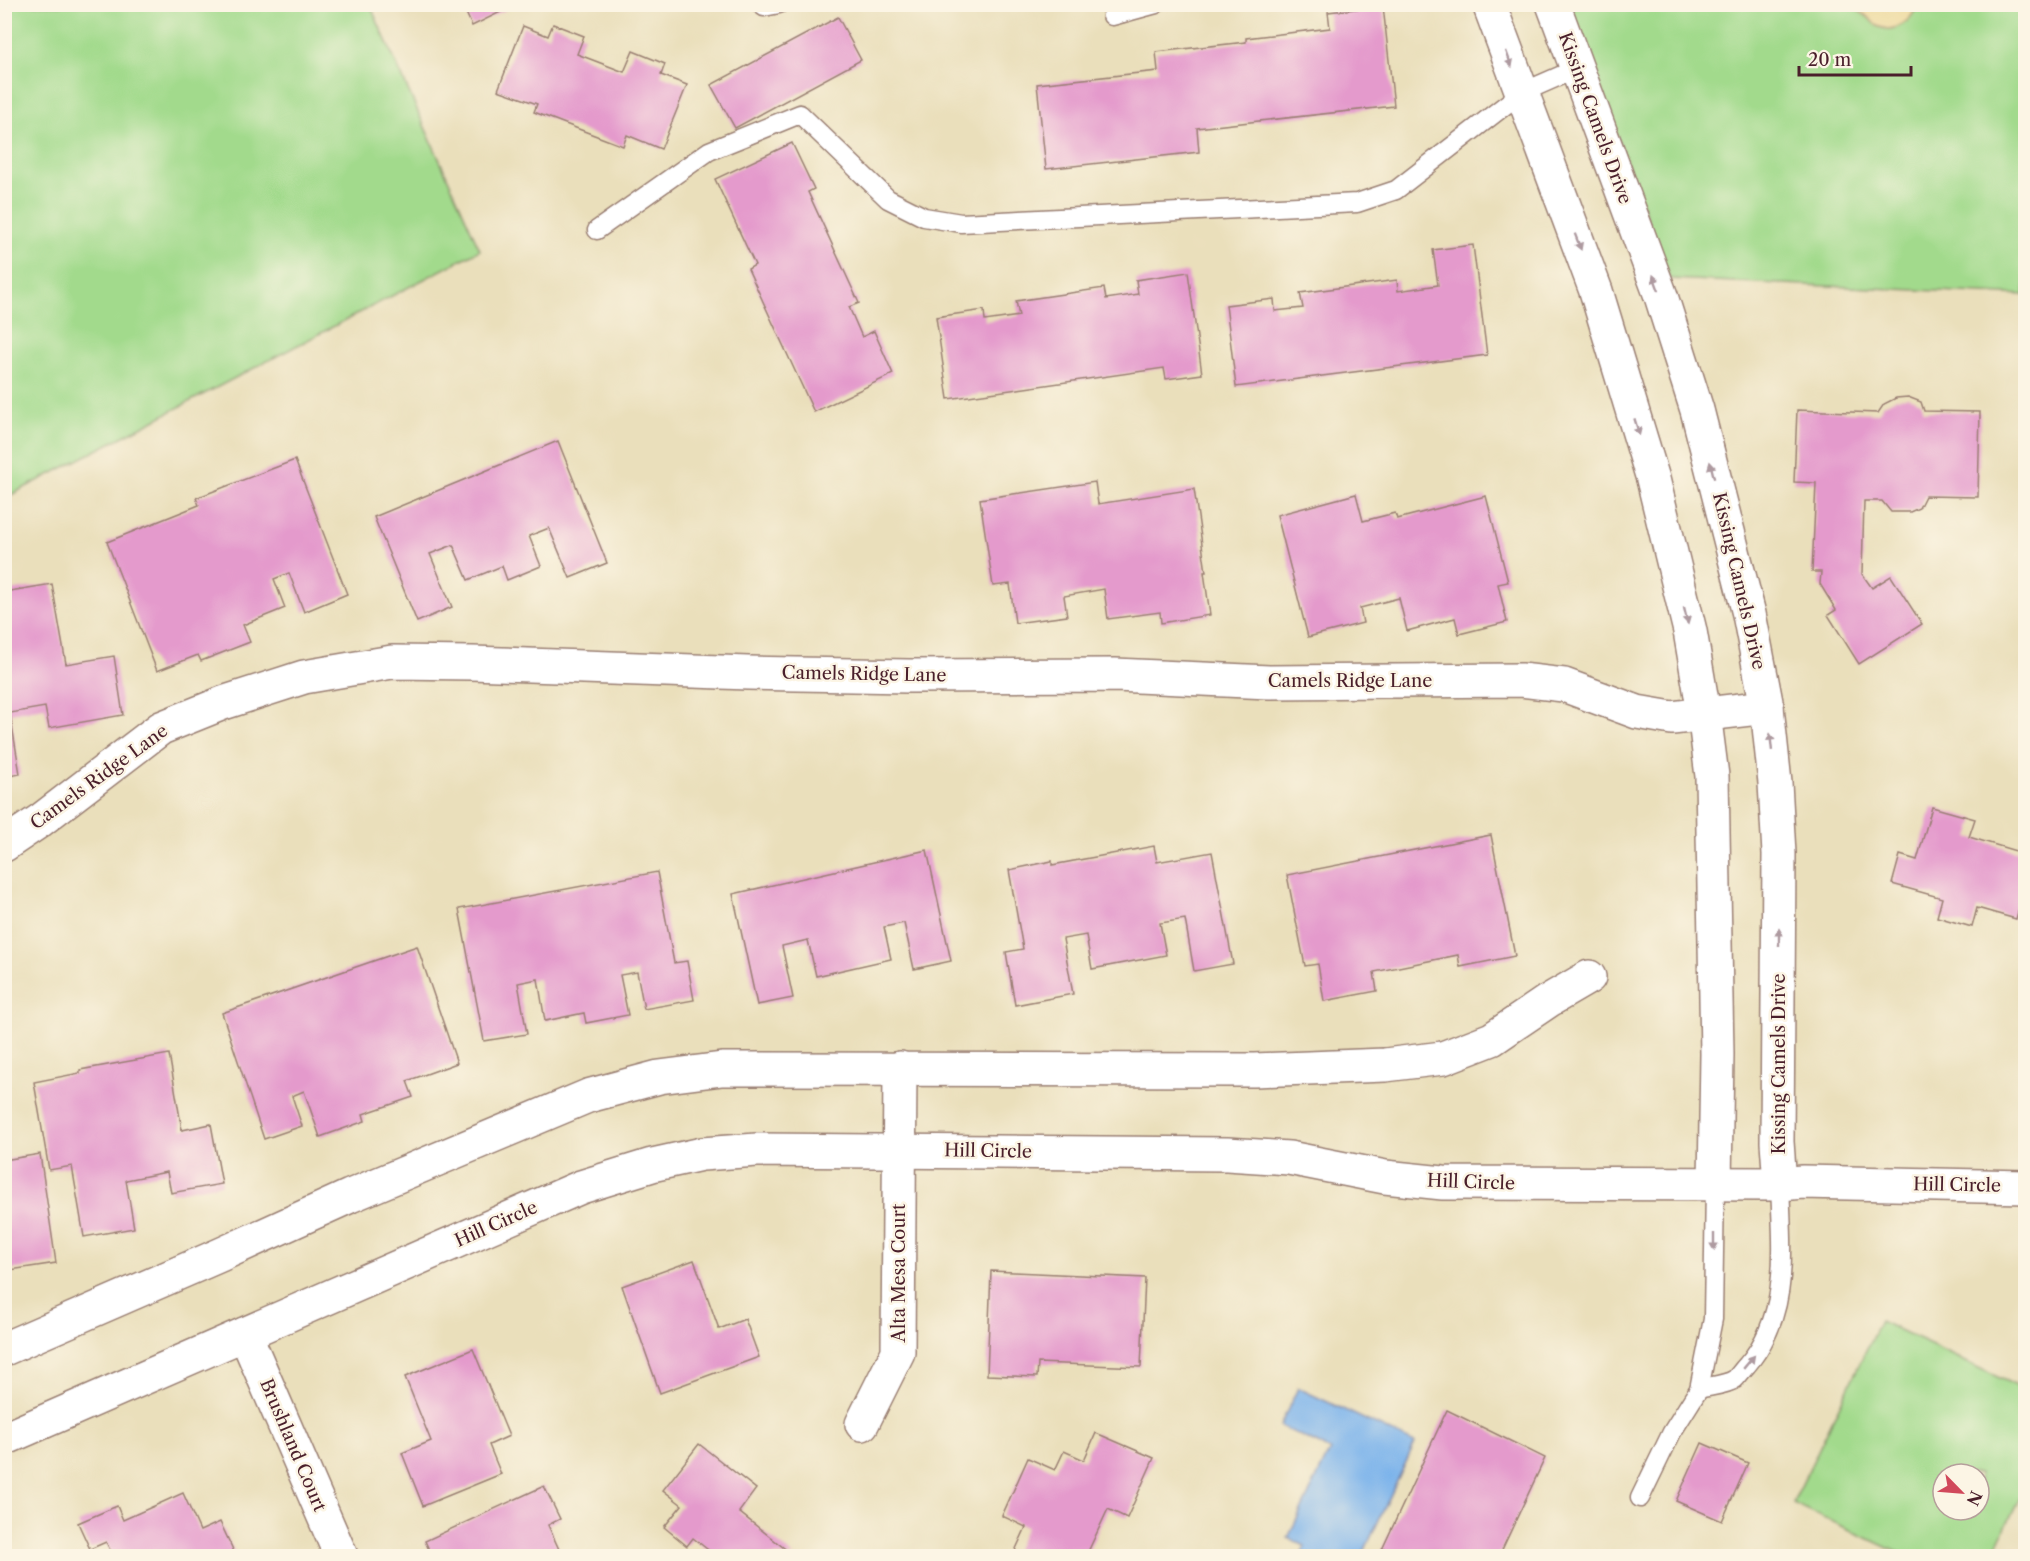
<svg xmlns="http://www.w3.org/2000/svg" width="2030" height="1561" viewBox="0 0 2030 1561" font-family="'Libre Caslon Text',serif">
<rect width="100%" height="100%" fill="#fcf5e5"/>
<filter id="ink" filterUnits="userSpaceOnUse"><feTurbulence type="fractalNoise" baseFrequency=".0167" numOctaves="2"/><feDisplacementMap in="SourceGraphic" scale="12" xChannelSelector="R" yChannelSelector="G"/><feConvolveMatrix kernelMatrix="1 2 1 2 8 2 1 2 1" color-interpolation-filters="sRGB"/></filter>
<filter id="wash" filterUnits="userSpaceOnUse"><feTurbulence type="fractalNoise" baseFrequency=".008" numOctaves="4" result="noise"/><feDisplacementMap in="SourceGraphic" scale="24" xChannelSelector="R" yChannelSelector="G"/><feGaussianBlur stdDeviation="1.35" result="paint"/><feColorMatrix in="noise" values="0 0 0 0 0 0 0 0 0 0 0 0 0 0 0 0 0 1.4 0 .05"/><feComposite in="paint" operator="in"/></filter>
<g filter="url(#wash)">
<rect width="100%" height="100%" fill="#eadfbb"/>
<g fill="#a2da8c" stroke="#767c5c" stroke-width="1.5" fill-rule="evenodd">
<path d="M 4,5 L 370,5 L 480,250 L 5,498 Z"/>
<path d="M 1568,5 L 2025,5 L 2025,295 L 1670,279 Z"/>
<path d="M 1880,1321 L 2025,1390 L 2025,1487 L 1992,1556 L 1905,1556 L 1793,1503 ZM 1943,1474 L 1979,1474 L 1979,1510 L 1943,1510 Z"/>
</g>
<path fill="#eeda9e" stroke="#9c7c64" stroke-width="1.5" d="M 1917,4 C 1913,21 1893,36 1876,25 C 1872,22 1869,17 1865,15 C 1860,11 1854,9 1849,5 Z"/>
<path fill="#7bb3eb" stroke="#62698b" stroke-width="1.5" d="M 1298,1388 L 1415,1443 L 1362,1556 L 1301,1556 L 1305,1546 L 1288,1538 L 1330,1450 L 1280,1426 Z"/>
<g id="blocks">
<g fill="#e49acc">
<path d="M 462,4 L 517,4 L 472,26 Z"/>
<path d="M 1383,6 L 1394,106 L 1197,128 L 1199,152 L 1046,169 L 1037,84 L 1158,71 L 1156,52 L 1246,42 L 1246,38 L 1330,28 L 1328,12 Z"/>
<path d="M 838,17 L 861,60 L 735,128 L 711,85 Z"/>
<path d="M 553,24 L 584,36 L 577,54 L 624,72 L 633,51 L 665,64 L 661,75 L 687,85 L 661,149 L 627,135 L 623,146 L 534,112 L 537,104 L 498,90 L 523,26 L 548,36 Z"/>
<path d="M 792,143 L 814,189 L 808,192 L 859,303 L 849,307 L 862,337 L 874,331 L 893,374 L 814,412 L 748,269 L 755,265 L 715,179 Z"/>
<path d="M 1473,245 L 1487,355 L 1236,387 L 1226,305 L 1274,299 L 1275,311 L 1303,308 L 1300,293 L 1397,280 L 1398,291 L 1438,285 L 1433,250 Z"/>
<path d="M 1188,272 L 1202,374 L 1166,379 L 1164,368 L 948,399 L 936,317 L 984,310 L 985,321 L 1019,316 L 1016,301 L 1104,288 L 1106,299 L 1138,294 L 1136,280 Z"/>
<path d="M 1908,397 L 1921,402 L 1924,411 L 1980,412 L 1978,497 L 1925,496 L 1919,508 L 1910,512 L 1891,512 L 1882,501 L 1864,501 L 1862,574 L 1872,588 L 1891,576 L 1922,624 L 1859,664 L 1828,615 L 1836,610 L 1820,584 L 1821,572 L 1812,572 L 1816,483 L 1794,482 L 1797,410 L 1878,413 L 1884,404 L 1896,398 Z"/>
<path d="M 558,441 L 607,563 L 570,578 L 549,528 L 529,536 L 541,566 L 507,580 L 502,566 L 468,580 L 453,545 L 430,554 L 452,607 L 417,622 L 374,517 Z"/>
<path d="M 295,460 L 347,594 L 304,612 L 289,573 L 274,579 L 285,608 L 243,625 L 250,642 L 201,661 L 198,655 L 157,671 L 107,542 L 199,505 L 196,498 Z"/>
<path d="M 1095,482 L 1098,504 L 1194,489 L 1206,572 L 1204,572 L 1210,615 L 1161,623 L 1160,612 L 1108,619 L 1104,589 L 1064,596 L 1067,616 L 1015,623 L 1010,584 L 993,586 L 980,499 Z"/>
<path d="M 1356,494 L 1363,521 L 1395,513 L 1397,519 L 1486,496 L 1508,582 L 1498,584 L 1507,622 L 1459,634 L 1455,618 L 1407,631 L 1399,598 L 1360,608 L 1363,623 L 1308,637 L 1277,515 Z"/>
<path d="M 52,584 L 66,664 L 114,656 L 123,715 L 49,728 L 45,707 L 10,713 L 20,774 L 4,777 L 4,592 Z"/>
<path d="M 1932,807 L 1975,819 L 1969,837 L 2026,854 L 2026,884 L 2016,919 L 1977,908 L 1972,927 L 1937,917 L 1942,898 L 1892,884 L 1900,855 L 1917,860 Z"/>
<path d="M 1491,835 L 1515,956 L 1460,967 L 1458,955 L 1374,972 L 1377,991 L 1324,1001 L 1318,964 L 1305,966 L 1287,875 Z"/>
<path d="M 1154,846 L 1157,862 L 1212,852 L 1233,964 L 1194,971 L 1185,919 L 1160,923 L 1166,955 L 1092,969 L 1086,935 L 1063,939 L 1073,994 L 1015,1005 L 1006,952 L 1023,949 L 1009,870 L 1052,861 L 1052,865 Z"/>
<path d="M 927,850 L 951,961 L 914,969 L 904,923 L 884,927 L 891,959 L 816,976 L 808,940 L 782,946 L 793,998 L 757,1005 L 733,894 Z"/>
<path d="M 657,872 L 674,963 L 687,961 L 694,1000 L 644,1009 L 637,972 L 620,975 L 628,1015 L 586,1023 L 584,1013 L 545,1021 L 538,979 L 518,983 L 527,1034 L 484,1041 L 459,909 Z"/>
<path d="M 417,946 L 457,1063 L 407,1081 L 413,1097 L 363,1114 L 365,1121 L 320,1137 L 304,1091 L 292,1096 L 302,1126 L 264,1139 L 222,1013 Z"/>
<path d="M 169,1054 L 182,1130 L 211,1124 L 222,1184 L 171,1193 L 167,1172 L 126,1180 L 134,1228 L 84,1237 L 72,1166 L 49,1170 L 34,1082 L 80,1073 L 80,1070 Z"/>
<path d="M 40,1154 L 56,1263 L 4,1271 L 4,1160 Z"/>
<path d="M 694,1260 L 719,1329 L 745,1319 L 759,1357 L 660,1393 L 622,1286 Z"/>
<path d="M 991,1271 L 1145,1278 L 1141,1367 L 1038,1363 L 1037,1377 L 987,1375 Z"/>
<path d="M 473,1349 L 509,1436 L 489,1445 L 501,1474 L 423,1506 L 402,1453 L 431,1441 L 405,1377 Z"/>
<path d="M 1447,1410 L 1545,1458 L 1499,1556 L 1379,1556 Z"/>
<path d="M 1096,1433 L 1154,1458 L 1127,1518 L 1108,1509 L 1086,1556 L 1027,1556 L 1015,1551 L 1026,1527 L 1002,1516 L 1028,1458 L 1055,1470 L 1064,1451 L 1084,1460 Z"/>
<path d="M 1702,1443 L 1748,1463 L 1722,1521 L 1676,1501 Z"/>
<path d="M 699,1444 L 756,1489 L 739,1512 L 794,1556 L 716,1556 L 693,1538 L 687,1546 L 664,1527 L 682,1505 L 663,1490 Z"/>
<path d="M 544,1486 L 560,1519 L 548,1525 L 562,1556 L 432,1556 L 425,1541 Z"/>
<path d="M 183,1493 L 200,1531 L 220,1522 L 236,1556 L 113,1556 L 106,1542 L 90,1549 L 78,1523 L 117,1506 L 123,1520 Z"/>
</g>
</g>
</g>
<g filter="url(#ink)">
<use href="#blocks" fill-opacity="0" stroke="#9a7f73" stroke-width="1.5"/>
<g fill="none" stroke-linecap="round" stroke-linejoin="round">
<defs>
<g id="service">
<path d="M 761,4 L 764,7 L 779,4"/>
<path d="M 1112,16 L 1156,4"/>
<path d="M 597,230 L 709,151 L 800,114 L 888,199 L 924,217 L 961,223 L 1357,203 L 1396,190 L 1521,93 L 1578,68"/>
<path d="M 1699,1389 C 1709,1386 1727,1385 1735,1379 C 1739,1375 1743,1369 1747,1365 C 1791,1314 1782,1247 1780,1184"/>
<path d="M 1640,1498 L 1672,1432 L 1699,1389 L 1713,1319 L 1715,1184"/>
</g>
<g id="minor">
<path d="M 1489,4 L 1596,291 L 1653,479 L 1690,631 L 1704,713 L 1712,776 L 1717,1054 L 1715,1184"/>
<path d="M 1553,4 L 1661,296 L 1697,410 L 1749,614 L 1767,707 L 1775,783 L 1779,854 L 1777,1142 L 1780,1184"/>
<path d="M 4,845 L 41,820 L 161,728 L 223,703 L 304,677 L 392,662 L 472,663 L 748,673 L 909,676 L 1115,675 L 1269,682 L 1521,680 L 1564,685 L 1637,712 L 1672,718 L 1767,707"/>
<path d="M 245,1334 L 341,1556"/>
<path d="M 4,1349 L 220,1255 L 350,1196 L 588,1096 L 659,1077 L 722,1069 L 1254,1070 L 1385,1065 L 1443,1058 L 1492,1039 L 1548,1001 L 1589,977"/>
<path d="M 862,1424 L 898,1352 L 900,1068"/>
<path d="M 4,1439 L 581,1187 L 652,1165 L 702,1154 L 757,1150 L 1227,1154 L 1289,1158 L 1385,1177 L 1443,1183 L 1780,1184 L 1803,1182 L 2026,1187"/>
</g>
</defs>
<use href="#service" stroke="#9a7f73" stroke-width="21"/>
<use href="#minor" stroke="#9a7f73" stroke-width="36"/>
<use href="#service" stroke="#fff" stroke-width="18"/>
<use href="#minor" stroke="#fff" stroke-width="33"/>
</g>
<defs><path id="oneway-solid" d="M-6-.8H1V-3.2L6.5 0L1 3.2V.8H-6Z" transform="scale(1.5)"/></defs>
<g fill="#ae9aa0">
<use href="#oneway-solid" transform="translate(1509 59) rotate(70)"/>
<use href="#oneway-solid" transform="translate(1578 242) rotate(69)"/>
<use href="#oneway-solid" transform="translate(1656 283) rotate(-110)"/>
<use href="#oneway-solid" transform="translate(1637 427) rotate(73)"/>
<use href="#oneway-solid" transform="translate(1712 470) rotate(-104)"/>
<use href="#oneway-solid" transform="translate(1686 616) rotate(76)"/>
<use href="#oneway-solid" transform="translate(1771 742) rotate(-96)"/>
<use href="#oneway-solid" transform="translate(1779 937) rotate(-90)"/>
<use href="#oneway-solid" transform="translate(1714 1242) rotate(90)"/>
<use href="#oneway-solid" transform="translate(1749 1362) rotate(-50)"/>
</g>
</g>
<g text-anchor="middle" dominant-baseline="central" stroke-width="5" stroke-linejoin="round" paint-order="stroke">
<g font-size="18" fill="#4a1f2b" stroke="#fcf5e5">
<text transform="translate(1595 118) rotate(70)">Kissing Camels Drive</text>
<text transform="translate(1739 581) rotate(77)">Kissing Camels Drive</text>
<text transform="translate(864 674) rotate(1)">Camels Ridge Lane</text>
<text x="1350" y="681">Camels Ridge Lane</text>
<text transform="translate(99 777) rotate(-36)">Camels Ridge Lane</text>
<text transform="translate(1779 1064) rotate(-90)">Kissing Camels Drive</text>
<text transform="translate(988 1151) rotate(1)">Hill Circle</text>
<text transform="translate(1471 1182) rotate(2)">Hill Circle</text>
<text transform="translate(1957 1185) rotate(1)">Hill Circle</text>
<text transform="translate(496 1224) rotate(-24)">Hill Circle</text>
<text transform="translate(899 1273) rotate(-90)">Alta Mesa Court</text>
<text transform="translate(293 1445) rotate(67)">Brushland Court</text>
</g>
</g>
<rect width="2030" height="1561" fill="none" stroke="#fcf5e5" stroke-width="24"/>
<g transform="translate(1961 1492) rotate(115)"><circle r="28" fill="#fcf5e5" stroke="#b59f9b" stroke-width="1.5"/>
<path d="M0-4.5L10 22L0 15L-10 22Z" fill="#d1495b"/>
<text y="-9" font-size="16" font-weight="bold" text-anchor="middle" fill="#4a1f2b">N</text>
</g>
<path d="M1799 66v9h112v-9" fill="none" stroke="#4a1f2b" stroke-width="3"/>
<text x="1808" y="66" font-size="18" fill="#4a1f2b" stroke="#fcf5e5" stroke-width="4.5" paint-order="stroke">20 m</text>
</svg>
